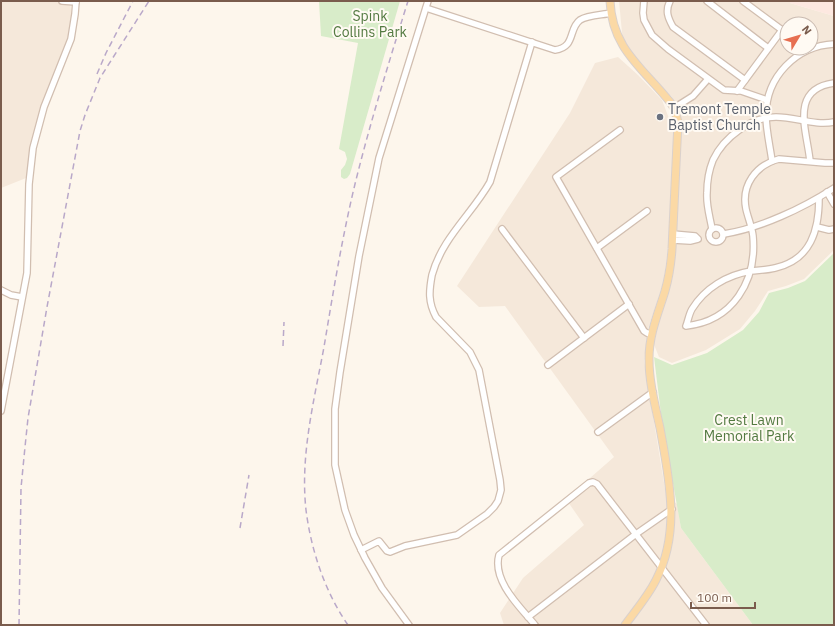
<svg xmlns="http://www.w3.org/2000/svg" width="835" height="626" viewBox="0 0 835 626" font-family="'IBM Plex Sans',sans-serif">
<rect width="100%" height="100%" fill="#fdf6ec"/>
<g fill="#f5e8da" fill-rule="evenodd">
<path d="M 1,1 L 70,1 L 73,29 L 37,133 L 26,178 L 1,188 Z"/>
<path d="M 619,1 L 790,1 L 790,3 L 834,16 L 834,250 L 804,279 L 786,286 L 768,291 L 755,311 L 740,329 L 706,350 L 672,363 L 659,357 L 653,342 L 666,293 L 678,184 L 682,126 L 672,97 L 623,43 ZM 787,24 L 811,24 L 811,48 L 787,48 Z"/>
<path d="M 618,57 L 638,75 L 662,100 L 673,129 L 673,156 L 670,231 L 664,280 L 648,329 L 644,361 L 666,495 L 677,504 L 681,528 L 753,625 L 504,625 L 500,613 L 523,578 L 584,525 L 566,499 L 614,457 L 505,306 L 479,307 L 457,286 L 570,113 L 595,63 Z"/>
</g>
<path fill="#fde8e0" d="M 790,1 L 834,1 L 834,16 L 790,3 Z"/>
<g fill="#d8ecc9">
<path d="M 319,1 L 400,1 L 350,174 L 347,178 L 344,179 L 341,177 L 341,170 L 345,165 L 347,159 L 345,152 L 339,149 L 358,43 L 321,36 Z"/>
<path d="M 834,253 L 834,625 L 753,625 L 681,528 L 662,422 L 654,357 L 672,365 L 707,353 L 743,330 L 759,312 L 769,293 L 788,288 L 805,281 Z"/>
</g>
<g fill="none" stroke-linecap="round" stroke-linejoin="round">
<defs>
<g id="minor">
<path d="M 62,1 L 76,2"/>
<path d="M 644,1 L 643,13 L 644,20 L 652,35 L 668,49 L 724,90 L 741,91 L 767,100"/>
<path d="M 670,1 C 665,11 668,18 673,27 L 745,80"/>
<path d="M 707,1 L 768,48"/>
<path d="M 743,1 L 782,30 L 787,37"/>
<path d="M 426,8 L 555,50 C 576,47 568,29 580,20 C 588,15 602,15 611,13"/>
<path d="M 794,48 L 799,54"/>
<path d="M 737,91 L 782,30"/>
<path d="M 674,108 L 693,96 L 708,79"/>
<path d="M 620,130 L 556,177 L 644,331 L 647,333 L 651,334"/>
<path d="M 772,161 C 770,146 766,130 766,115 C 766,77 796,46 834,44"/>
<path d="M 810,161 C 807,131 789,89 834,83"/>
<path d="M 827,192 L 834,204"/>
<path d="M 819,198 C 819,230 811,260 775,268 C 767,270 759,270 751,271 C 727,275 705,288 692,309 C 689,314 688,321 686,326 C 733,321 757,281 753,236 C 752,227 748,218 746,209 C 741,185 756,165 779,159 L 825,163 L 834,163"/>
<path d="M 817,227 L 829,230 L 834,229"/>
<circle cx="716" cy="235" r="7"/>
<path d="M 502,229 L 584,338"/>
<path d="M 712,229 C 710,217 706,205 707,193 C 707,182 709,170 713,160 C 724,137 751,117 776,117 C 796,117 815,126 834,122"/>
<path d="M 724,234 C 761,228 803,208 834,188"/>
<path d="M 673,240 L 690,241 L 698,239 L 695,236 L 673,234"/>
<path d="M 597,248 L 647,211"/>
<path d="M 1,290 L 11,295 L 22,297"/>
<path d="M 548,365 L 629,304"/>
<path d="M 1,411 L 27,273 L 29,184 L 33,148 L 44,107 L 71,39 L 75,14 L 76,1"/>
<path d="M 598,432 L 653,392"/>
<path d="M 361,550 L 379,541 L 387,551 L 390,552 L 405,546 L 457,535 L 487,514 L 494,507 L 498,501 L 501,490 L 500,480 L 479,370 L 470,352 L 436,317 C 428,302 429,291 432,275 C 442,238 472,214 490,182 L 532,42"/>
<path d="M 528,617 L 636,534 L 672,509"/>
<path d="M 409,625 L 382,588 L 365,558 L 354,535 L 345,510 L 335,465 L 335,409 L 340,372 L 359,256 L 379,158 L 428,1"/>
<path d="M 535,625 C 520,607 492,581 499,555 L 589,483 L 593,482 L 597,484 L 706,625"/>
</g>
<path id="major" d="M 610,1 C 612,49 643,68 670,102 L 674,108 L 678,122 L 672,249 C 671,263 669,277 665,291 C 658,314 649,334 649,359 C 649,382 655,405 660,428 C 669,478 681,532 656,580 C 648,596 636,610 625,625"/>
</defs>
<use href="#minor" stroke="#d1beb0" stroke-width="8"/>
<use href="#major" stroke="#dad1cd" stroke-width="9"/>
<use href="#minor" stroke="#fff" stroke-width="5.5"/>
<use href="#major" stroke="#fbd9a5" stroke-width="7"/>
<g stroke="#b9a8c9" stroke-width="1.5" stroke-dasharray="6 4" stroke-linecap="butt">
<path d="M 97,74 L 106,53 L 133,1"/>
<path d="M 283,346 L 284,322"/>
<path d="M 240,528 L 249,475"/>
<path d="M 19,625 L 21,488 L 25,447 L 28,418 L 47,307 L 80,131 L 85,115 L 100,78 L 149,1"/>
<path d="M 348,625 C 325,592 311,550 306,510 C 300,455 314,401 324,347 C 333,293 342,238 355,184 C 370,123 389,62 408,1"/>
</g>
</g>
<circle fill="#6b7280" stroke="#fffaf3" stroke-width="1.5" cx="660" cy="117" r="4"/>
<g text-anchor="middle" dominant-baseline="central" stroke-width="4" stroke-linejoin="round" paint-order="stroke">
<g font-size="14" fill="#537a41" stroke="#fffaf3">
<text x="370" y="16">Spink<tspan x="370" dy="16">Collins Park</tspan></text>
<text x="749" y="420">Crest Lawn<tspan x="749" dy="16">Memorial Park</tspan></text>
</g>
<g font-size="14" fill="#5b616d" stroke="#fffaf3" text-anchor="start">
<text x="668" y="109">Tremont Temple<tspan x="668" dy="16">Baptist Church</tspan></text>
</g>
</g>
<rect width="835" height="626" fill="none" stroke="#7a5c4d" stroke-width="4"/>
<g transform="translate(799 36) rotate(52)"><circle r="19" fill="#fffaf3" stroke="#cabbb1"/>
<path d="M0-3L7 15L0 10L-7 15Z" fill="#e76f51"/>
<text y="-6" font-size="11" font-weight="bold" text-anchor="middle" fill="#7a5c4d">N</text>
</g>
<path d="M691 602v6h64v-6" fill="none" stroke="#7a5c4d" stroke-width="2"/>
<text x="697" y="602" font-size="12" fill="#7a5c4d" stroke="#fffaf3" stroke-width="3" paint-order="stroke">100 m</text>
</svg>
